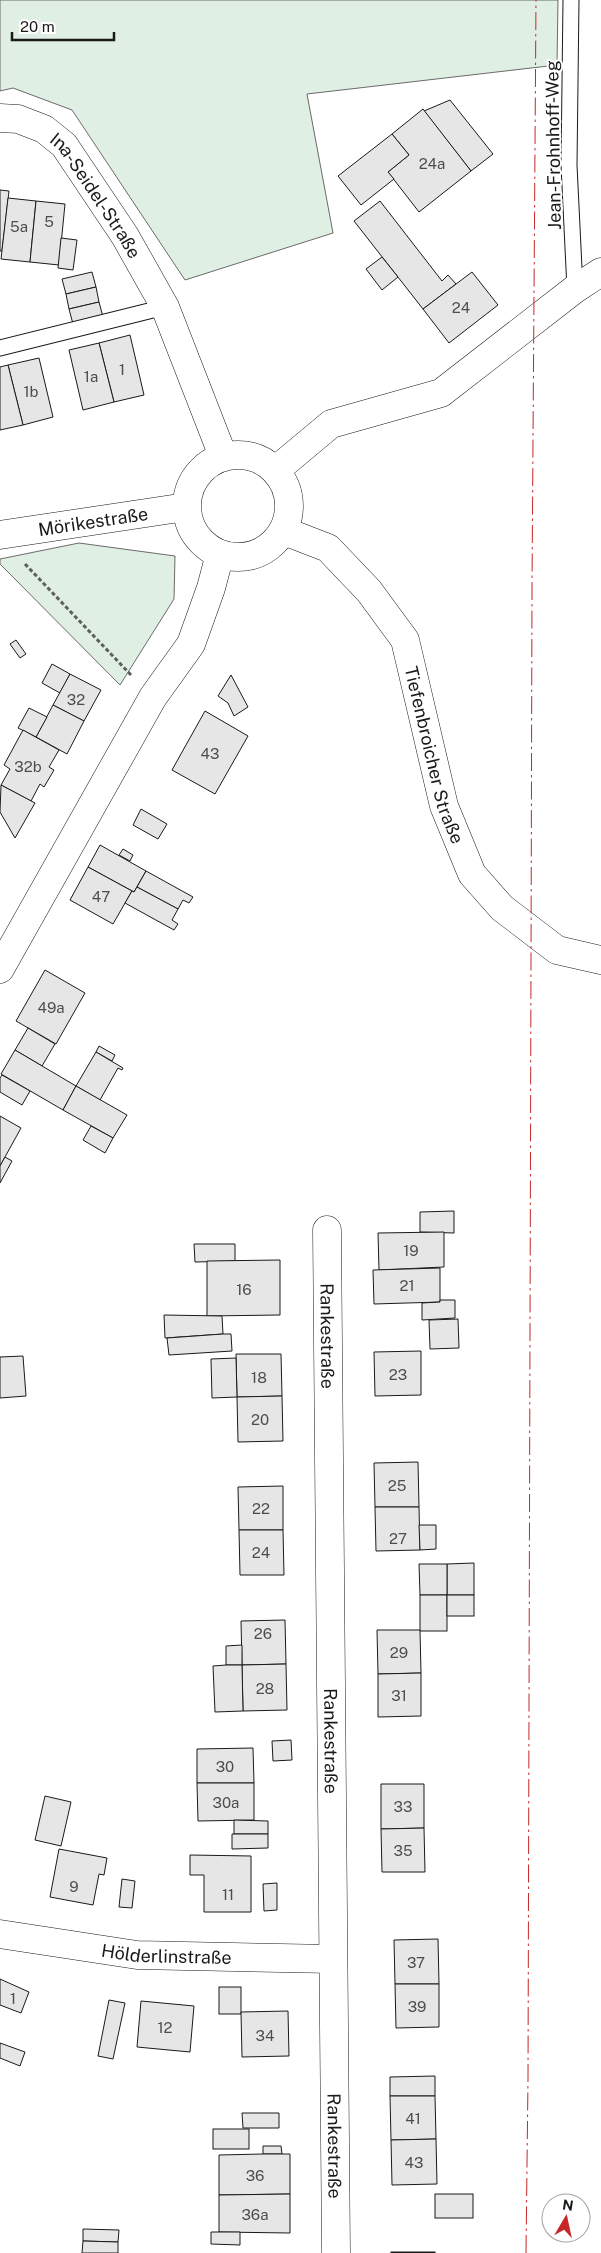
<svg xmlns="http://www.w3.org/2000/svg" width="601" height="2253" viewBox="0 0 601 2253" font-family="'Public Sans',sans-serif">
<rect width="100%" height="100%" fill="#fff"/>
<g fill="#e0efe3" stroke="#6a6a6a">
<path d="M 0,0 L 558,0 L 557,65 L 307,94 L 333,233 L 185,280 L 72,110 L 13,88 L 0,91 Z"/>
<path d="M 79,543 L 175,556 L 174,599 L 120,685 L 0,564 L 0,559 Z"/>
</g>
<g fill="#e6e6e6" stroke="#1a1a1a">
<path d="M 450,100 L 493,154 L 471,171 L 424,111 Z"/>
<path d="M 423,109 L 471,171 L 419,212 L 388,172 L 409,155 L 392,134 Z"/>
<path d="M 392,134 L 409,155 L 388,172 L 394,179 L 361,205 L 338,176 Z"/>
<path d="M 0,190 L 9,191 L 2,251 L 0,251 Z"/>
<path d="M 8,198 L 36,201 L 30,262 L 1,259 Z"/>
<path d="M 36,201 L 65,204 L 59,265 L 30,262 Z"/>
<path d="M 380,201 L 442,281 L 448,275 L 456,284 L 423,309 L 354,221 Z"/>
<path d="M 61,238 L 77,240 L 73,270 L 58,268 Z"/>
<path d="M 382,257 L 398,277 L 382,290 L 366,269 Z"/>
<path d="M 92,272 L 96,287 L 66,294 L 62,279 Z"/>
<path d="M 472,272 L 498,305 L 449,343 L 423,309 Z"/>
<path d="M 96,287 L 99,302 L 69,309 L 66,294 Z"/>
<path d="M 99,302 L 103,317 L 73,324 L 69,309 Z"/>
<path d="M 130,335 L 144,395 L 114,402 L 99,343 Z"/>
<path d="M 99,343 L 114,402 L 83,410 L 69,350 Z"/>
<path d="M 39,358 L 53,417 L 23,425 L 8,365 Z"/>
<path d="M 8,365 L 23,425 L 0,430 L 0,367 Z"/>
<path d="M 16,640 L 26,654 L 20,658 L 10,644 Z"/>
<path d="M 52,664 L 70,674 L 60,693 L 42,683 Z"/>
<path d="M 70,674 L 101,690 L 84,721 L 53,705 Z"/>
<path d="M 231,675 L 248,707 L 234,716 L 228,703 L 218,696 Z"/>
<path d="M 53,705 L 84,721 L 67,754 L 36,737 Z"/>
<path d="M 29,708 L 47,717 L 36,737 L 18,728 Z"/>
<path d="M 205,711 L 248,736 L 215,794 L 172,770 Z"/>
<path d="M 23,730 L 59,750 L 49,767 L 54,770 L 44,787 L 40,784 L 31,801 L 1,785 L 10,769 L 4,765 Z"/>
<path d="M 1,785 L 35,803 L 15,838 L 0,812 Z"/>
<path d="M 141,809 L 167,824 L 158,839 L 133,825 Z"/>
<path d="M 100,845 L 146,871 L 134,892 L 88,867 Z"/>
<path d="M 123,849 L 133,855 L 130,861 L 119,855 Z"/>
<path d="M 88,867 L 132,891 L 113,924 L 70,900 Z"/>
<path d="M 146,871 L 193,897 L 189,903 L 183,900 L 178,909 L 137,887 Z"/>
<path d="M 137,887 L 178,909 L 172,920 L 178,924 L 174,930 L 125,903 L 132,891 L 134,892 Z"/>
<path d="M 45,970 L 85,993 L 56,1044 L 16,1021 Z"/>
<path d="M 28,1028 L 55,1044 L 42,1066 L 15,1050 Z"/>
<path d="M 99,1046 L 115,1055 L 112,1061 L 96,1052 Z"/>
<path d="M 15,1050 L 76,1086 L 63,1110 L 1,1074 Z"/>
<path d="M 96,1052 L 123,1068 L 122,1070 L 118,1068 L 100,1100 L 76,1086 Z"/>
<path d="M 2,1075 L 30,1091 L 22,1105 L 0,1092 L 0,1078 Z"/>
<path d="M 76,1086 L 127,1115 L 113,1138 L 63,1110 Z"/>
<path d="M 0,1116 L 21,1128 L 0,1166 Z"/>
<path d="M 91,1126 L 113,1138 L 105,1153 L 83,1140 Z"/>
<path d="M 5,1157 L 12,1161 L 0,1183 L 0,1166 Z"/>
<path d="M 454,1211 L 454,1233 L 420,1232 L 420,1212 Z"/>
<path d="M 444,1232 L 444,1267 L 379,1270 L 378,1233 Z"/>
<path d="M 194,1244 L 235,1244 L 235,1261 L 195,1262 Z"/>
<path d="M 280,1260 L 280,1315 L 207,1316 L 207,1261 Z"/>
<path d="M 440,1268 L 440,1302 L 374,1304 L 373,1270 Z"/>
<path d="M 440,1300 L 455,1300 L 455,1318 L 422,1320 L 422,1303 L 440,1302 Z"/>
<path d="M 164,1315 L 222,1316 L 223,1334 L 165,1338 Z"/>
<path d="M 458,1319 L 459,1348 L 430,1349 L 429,1320 Z"/>
<path d="M 223,1334 L 231,1334 L 232,1351 L 169,1355 L 167,1338 Z"/>
<path d="M 421,1351 L 421,1395 L 375,1396 L 374,1352 Z"/>
<path d="M 236,1354 L 281,1354 L 282,1396 L 237,1397 Z"/>
<path d="M 23,1356 L 26,1396 L 0,1398 L 0,1357 Z"/>
<path d="M 236,1358 L 237,1397 L 212,1398 L 211,1359 Z"/>
<path d="M 282,1396 L 283,1441 L 238,1442 L 237,1397 Z"/>
<path d="M 418,1462 L 419,1507 L 375,1507 L 374,1463 Z"/>
<path d="M 283,1486 L 283,1530 L 239,1530 L 238,1487 Z"/>
<path d="M 375,1507 L 419,1507 L 420,1550 L 376,1551 Z"/>
<path d="M 419,1525 L 436,1525 L 436,1549 L 420,1550 Z"/>
<path d="M 239,1530 L 283,1530 L 284,1575 L 240,1575 Z"/>
<path d="M 474,1563 L 474,1595 L 447,1595 L 447,1564 Z"/>
<path d="M 419,1564 L 447,1564 L 447,1595 L 420,1595 Z"/>
<rect x="420" y="1595" width="27" height="36"/>
<rect x="447" y="1595" width="27" height="21"/>
<path d="M 285,1620 L 286,1664 L 242,1665 L 241,1621 Z"/>
<path d="M 377,1630 L 420,1630 L 421,1673 L 378,1674 Z"/>
<path d="M 242,1645 L 242,1665 L 226,1665 L 226,1646 Z"/>
<path d="M 286,1664 L 287,1710 L 243,1711 L 242,1665 Z"/>
<path d="M 226,1665 L 242,1665 L 243,1711 L 215,1712 L 213,1666 Z"/>
<path d="M 421,1673 L 421,1716 L 378,1717 L 378,1674 Z"/>
<path d="M 291,1740 L 292,1760 L 273,1761 L 272,1741 Z"/>
<path d="M 253,1748 L 254,1783 L 197,1783 L 197,1749 Z"/>
<path d="M 197,1783 L 254,1783 L 254,1820 L 198,1821 Z"/>
<path d="M 381,1784 L 424,1784 L 424,1828 L 381,1829 Z"/>
<path d="M 45,1796 L 71,1802 L 61,1846 L 35,1840 Z"/>
<path d="M 234,1820 L 268,1821 L 268,1834 L 234,1834 Z"/>
<path d="M 424,1828 L 425,1872 L 382,1872 L 381,1829 Z"/>
<path d="M 232,1834 L 268,1834 L 268,1848 L 232,1849 Z"/>
<path d="M 59,1849 L 107,1858 L 104,1875 L 99,1874 L 93,1905 L 50,1897 Z"/>
<path d="M 190,1855 L 251,1856 L 251,1912 L 204,1912 L 204,1875 L 190,1875 Z"/>
<path d="M 122,1879 L 135,1881 L 132,1908 L 119,1907 Z"/>
<path d="M 277,1883 L 277,1910 L 264,1911 L 263,1884 Z"/>
<path d="M 438,1939 L 439,1984 L 395,1984 L 394,1940 Z"/>
<path d="M 0,1979 L 29,1992 L 21,2013 L 0,2005 Z"/>
<path d="M 395,1984 L 439,1984 L 439,2027 L 396,2028 Z"/>
<rect x="219" y="1987" width="22" height="27"/>
<path d="M 109,2000 L 125,2003 L 113,2059 L 98,2056 Z"/>
<path d="M 141,2001 L 194,2006 L 190,2052 L 137,2047 Z"/>
<path d="M 288,2011 L 289,2056 L 242,2057 L 241,2012 Z"/>
<path d="M 0,2043 L 25,2052 L 20,2066 L 0,2058 Z"/>
<path d="M 435,2076 L 435,2096 L 390,2096 L 390,2077 Z"/>
<path d="M 390,2096 L 435,2096 L 436,2139 L 391,2140 Z"/>
<path d="M 242,2113 L 279,2113 L 279,2128 L 243,2128 Z"/>
<rect x="213" y="2129" width="36" height="20"/>
<path d="M 436,2139 L 437,2184 L 392,2185 L 391,2140 Z"/>
<path d="M 263,2146 L 281,2146 L 282,2154 L 263,2154 Z"/>
<path d="M 263,2154 L 290,2154 L 290,2194 L 219,2195 L 219,2155 Z"/>
<path d="M 290,2194 L 290,2233 L 219,2232 L 219,2195 Z"/>
<rect x="435" y="2194" width="38" height="24"/>
<path d="M 83,2229 L 119,2230 L 118,2242 L 83,2241 Z"/>
<path d="M 211,2232 L 240,2232 L 240,2245 L 211,2244 Z"/>
<path d="M 83,2241 L 118,2242 L 118,2253 L 82,2253 Z"/>
<rect x="391" y="2252" width="44" height="1"/>
</g>
<g fill="none" stroke-linecap="round" stroke-linejoin="round">
<defs>
<g id="lane">
<path d="M 571,0 L 569,165 L 575,289"/>
<path d="M 0,348 L 165,307"/>
</g>
<g id="street">
<path id="s1" d="M 0,118 L 18,119 L 44,129 L 64,145 L 125,236 L 165,307 L 223,456"/>
<circle cx="238" cy="506" r="51"/>
<path d="M 276,470 L 331,424 L 441,393 L 575,289 L 601,272"/>
<path id="s2" d="M 284,531 L 328,548 L 369,591 L 405,640 L 444,806 L 472,874 L 502,908 L 557,950 L 601,960"/>
<path id="s3" d="M 0,535 L 186,507"/>
<path d="M 0,969 L 153,697 L 191,644 L 211,588 L 220,554"/>
<path id="s4" d="M 327,1230 L 336,2253"/>
<path id="s5" d="M 0,1934 L 137,1955 L 333,1959"/>
</g>
</defs>
<use href="#lane" stroke="#1a1a1a" stroke-width="17"/>
<use href="#street" stroke="#1a1a1a" stroke-width="29"/>
<path stroke="#5f5f5f" stroke-width="3" stroke-dasharray="4 2.5" stroke-linecap="butt" d="M 25,564 L 131,675"/>
<use href="#lane" stroke="#fff" stroke-width="15"/>
<use href="#street" stroke="#fff" stroke-width="28"/>
<path stroke="#c62828" stroke-width="1" stroke-dasharray="18 4 2.5 4" stroke-linecap="butt" d="M 526,2253 L 528,2079 L 532,589 L 536,0"/>
</g>
<g text-anchor="middle" dominant-baseline="central" stroke-width="4" stroke-linejoin="round" paint-order="stroke">
<g font-size="15" fill="#4d4d4d">
<text x="432" y="163">24a</text>
<text x="49" y="221">5</text>
<text x="19" y="226">5a</text>
<text x="461" y="307">24</text>
<text x="122" y="369">1</text>
<text x="91" y="376">1a</text>
<text x="31" y="391">1b</text>
<text x="76" y="699">32</text>
<text x="210" y="753">43</text>
<text x="28" y="766">32b</text>
<text x="101" y="896">47</text>
<text x="51" y="1007">49a</text>
<text x="411" y="1250">19</text>
<text x="407" y="1285">21</text>
<text x="244" y="1289">16</text>
<text x="398" y="1374">23</text>
<text x="259" y="1377">18</text>
<text x="260" y="1419">20</text>
<text x="397" y="1485">25</text>
<text x="261" y="1508">22</text>
<text x="398" y="1538">27</text>
<text x="261" y="1552">24</text>
<text x="263" y="1633">26</text>
<text x="399" y="1652">29</text>
<text x="265" y="1688">28</text>
<text x="399" y="1695">31</text>
<text x="225" y="1766">30</text>
<text x="226" y="1802">30a</text>
<text x="403" y="1806">33</text>
<text x="403" y="1850">35</text>
<text x="74" y="1886">9</text>
<text x="228" y="1894">11</text>
<text x="416" y="1962">37</text>
<text x="13" y="1998">1</text>
<text x="417" y="2006">39</text>
<text x="165" y="2027">12</text>
<text x="265" y="2035">34</text>
<text x="413" y="2118">41</text>
<text x="414" y="2162">43</text>
<text x="255" y="2175">36</text>
<text x="255" y="2214">36a</text>
</g>
<g font-size="18" fill="#1a1a1a" stroke="#fff">
<text transform="translate(553 145) rotate(-91)">Jean-Frohnhoff-Weg</text>
<text stroke="none"><textPath href="#s1" startOffset="131">Ina-Seidel-Straße</textPath></text>
<text stroke="none"><textPath href="#s3" startOffset="94">Mörikestraße</textPath></text>
<text stroke="none"><textPath href="#s2" startOffset="286">Tiefenbroicher Straße</textPath></text>
<text stroke="none"><textPath href="#s4" startOffset="106">Rankestraße</textPath></text>
<text stroke="none"><textPath href="#s4" startOffset="511">Rankestraße</textPath></text>
<text stroke="none"><textPath href="#s5" startOffset="168">Hölderlinstraße</textPath></text>
<text stroke="none"><textPath href="#s4" startOffset="916">Rankestraße</textPath></text>
</g>
</g>
<g transform="translate(566 2218) rotate(9)"><circle r="24" fill="#ffffff" stroke="#a3a3a3"/>
<path d="M0-4L9 19L0 12L-9 19Z" fill="#c62828"/>
<text y="-8" font-size="14" font-weight="bold" text-anchor="middle" fill="#1a1a1a">N</text>
</g>
<path d="M12 32v8h102v-8" fill="none" stroke="#1a1a1a" stroke-width="2.5"/>
<text x="20" y="32" font-size="15" fill="#1a1a1a" stroke="#ffffff" stroke-width="4" paint-order="stroke">20 m</text>
</svg>
